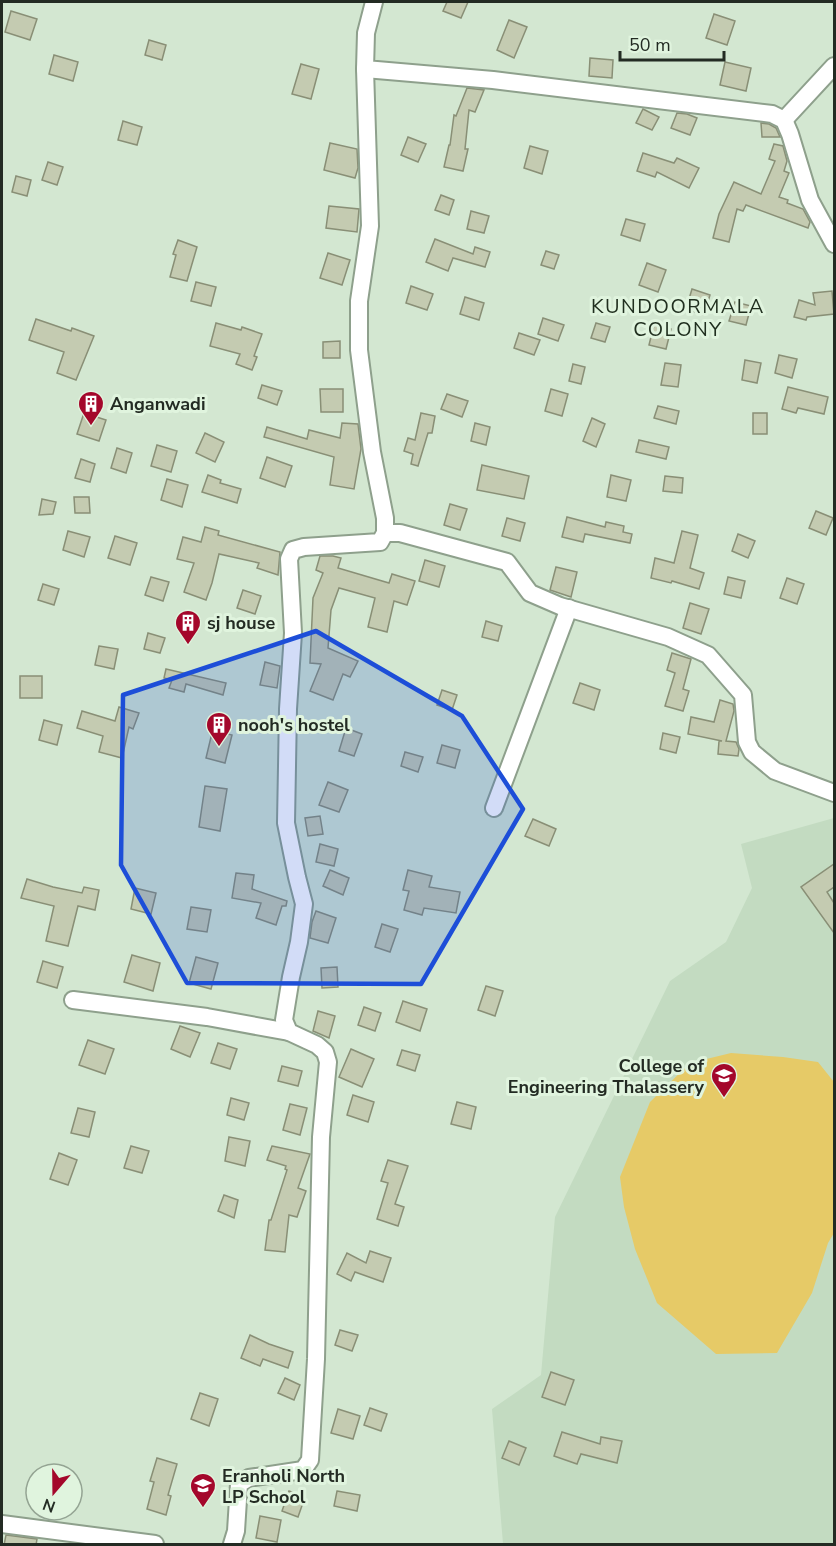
<svg xmlns="http://www.w3.org/2000/svg" width="836" height="1546" viewBox="0 0 836 1546" font-family="'Nunito Sans',sans-serif">
<rect width="100%" height="100%" fill="#d3e7d1"/>
<path fill="#c3dbc1" d="M 834,818 L 834,1544 L 503,1544 L 492,1409 L 541,1375 L 555,1217 L 670,981 L 726,942 L 752,888 L 741,844 Z"/>
<path fill="#e6ca67" d="M 731,1053 L 783,1057 L 818,1062 L 834,1082 L 834,1233 L 828,1243 L 812,1293 L 777,1353 L 716,1354 L 657,1303 L 635,1249 L 624,1207 L 620,1177 L 650,1102 L 690,1063 Z"/>
<g fill="#c4cbb1" stroke="#898f76" stroke-width="1.5">
<path d="M 447,2 L 468,2 L 461,18 L 443,11 Z"/>
<path d="M 11,11 L 37,19 L 30,40 L 5,32 Z"/>
<path d="M 714,14 L 735,21 L 727,45 L 706,38 Z"/>
<path d="M 509,20 L 527,27 L 514,58 L 497,50 Z"/>
<path d="M 149,40 L 166,45 L 162,60 L 145,55 Z"/>
<path d="M 54,55 L 78,62 L 73,81 L 49,74 Z"/>
<path d="M 590,58 L 613,60 L 612,78 L 589,76 Z"/>
<path d="M 725,62 L 751,68 L 746,91 L 720,85 Z"/>
<path d="M 301,64 L 319,69 L 311,99 L 292,94 Z"/>
<path d="M 467,88 L 484,90 L 475,112 L 469,110 L 465,149 L 468,149 L 463,171 L 444,167 L 449,145 L 450,145 L 454,115 L 456,116 Z"/>
<path d="M 643,109 L 659,117 L 652,130 L 636,123 Z"/>
<path d="M 677,113 L 687,114 L 697,118 L 690,135 L 671,128 Z"/>
<path d="M 123,121 L 142,127 L 137,145 L 118,140 Z"/>
<path d="M 761,123 L 769,124 L 776,128 L 780,137 L 762,137 Z"/>
<path d="M 408,137 L 426,144 L 418,162 L 401,155 Z"/>
<path d="M 330,143 L 357,149 L 358,168 L 355,178 L 324,170 Z"/>
<path d="M 774,144 L 783,146 L 787,161 L 784,171 L 789,173 L 779,197 L 788,200 L 787,203 L 803,209 L 810,222 L 808,228 L 746,205 L 743,211 L 737,209 L 729,242 L 713,238 L 719,214 L 734,182 L 761,194 L 775,161 L 769,159 Z"/>
<path d="M 530,146 L 548,151 L 542,174 L 524,168 Z"/>
<path d="M 643,153 L 674,163 L 677,158 L 699,168 L 689,188 L 657,172 L 655,177 L 637,171 Z"/>
<path d="M 48,162 L 63,167 L 57,185 L 42,180 Z"/>
<path d="M 16,176 L 31,180 L 27,196 L 12,192 Z"/>
<path d="M 441,195 L 454,200 L 449,215 L 435,210 Z"/>
<path d="M 329,206 L 359,209 L 357,232 L 326,228 Z"/>
<path d="M 471,211 L 489,216 L 484,233 L 467,229 Z"/>
<path d="M 626,219 L 645,224 L 640,241 L 621,235 Z"/>
<path d="M 435,239 L 473,254 L 475,247 L 490,252 L 485,267 L 453,258 L 448,271 L 426,262 Z"/>
<path d="M 178,240 L 197,247 L 187,281 L 170,277 L 176,255 L 173,254 Z"/>
<path d="M 546,251 L 559,255 L 554,269 L 541,265 Z"/>
<path d="M 328,253 L 350,260 L 342,285 L 320,278 Z"/>
<path d="M 647,263 L 666,270 L 658,292 L 639,285 Z"/>
<path d="M 196,282 L 216,287 L 211,306 L 191,301 Z"/>
<path d="M 411,286 L 433,294 L 427,310 L 406,303 Z"/>
<path d="M 692,289 L 710,295 L 704,315 L 686,309 Z"/>
<path d="M 832,291 L 834,314 L 807,317 L 806,320 L 794,317 L 799,300 L 815,305 L 813,293 Z"/>
<path d="M 465,297 L 484,303 L 479,320 L 460,314 Z"/>
<path d="M 735,302 L 751,306 L 746,325 L 729,321 Z"/>
<path d="M 543,318 L 564,325 L 558,341 L 538,334 Z"/>
<path d="M 36,319 L 71,331 L 72,328 L 94,336 L 76,380 L 57,373 L 64,352 L 29,340 Z"/>
<path d="M 216,323 L 241,330 L 242,327 L 262,334 L 254,356 L 257,357 L 252,370 L 236,364 L 240,354 L 210,346 Z"/>
<path d="M 596,323 L 610,327 L 605,342 L 591,338 Z"/>
<path d="M 654,325 L 671,329 L 666,349 L 649,345 Z"/>
<path d="M 519,333 L 540,340 L 534,355 L 514,348 Z"/>
<path d="M 340,341 L 340,358 L 323,358 L 323,342 Z"/>
<path d="M 779,355 L 797,359 L 792,378 L 775,373 Z"/>
<path d="M 745,360 L 761,363 L 757,383 L 742,380 Z"/>
<path d="M 665,363 L 681,365 L 678,387 L 661,385 Z"/>
<path d="M 573,364 L 585,367 L 581,384 L 569,381 Z"/>
<path d="M 262,385 L 282,391 L 277,405 L 258,398 Z"/>
<path d="M 788,387 L 828,397 L 824,414 L 798,408 L 796,413 L 782,409 Z"/>
<path d="M 320,389 L 343,389 L 343,412 L 321,412 Z"/>
<path d="M 551,389 L 568,394 L 562,416 L 545,411 Z"/>
<path d="M 447,394 L 468,401 L 462,417 L 441,409 Z"/>
<path d="M 658,406 L 679,411 L 676,424 L 654,418 Z"/>
<path d="M 84,413 L 106,420 L 99,441 L 77,434 Z"/>
<path d="M 421,413 L 435,416 L 432,433 L 428,433 L 418,466 L 411,464 L 413,454 L 404,451 L 408,438 L 415,440 Z"/>
<rect x="753" y="413" width="14" height="21"/>
<path d="M 592,418 L 605,424 L 596,447 L 583,441 Z"/>
<path d="M 342,423 L 358,424 L 361,449 L 354,489 L 330,485 L 334,457 L 264,437 L 267,427 L 307,439 L 309,430 L 340,438 Z"/>
<path d="M 475,423 L 490,427 L 486,445 L 471,441 Z"/>
<path d="M 205,433 L 224,442 L 215,462 L 196,453 Z"/>
<path d="M 639,440 L 669,447 L 666,459 L 636,452 Z"/>
<path d="M 157,445 L 177,451 L 171,472 L 151,466 Z"/>
<path d="M 117,448 L 132,453 L 126,473 L 111,468 Z"/>
<path d="M 267,457 L 292,466 L 285,487 L 260,478 Z"/>
<path d="M 81,459 L 95,464 L 90,482 L 75,478 Z"/>
<path d="M 482,465 L 529,476 L 524,499 L 477,490 Z"/>
<path d="M 208,475 L 221,480 L 220,483 L 241,489 L 237,503 L 202,492 Z"/>
<path d="M 611,475 L 631,480 L 626,501 L 607,497 Z"/>
<path d="M 665,476 L 683,478 L 682,493 L 663,491 Z"/>
<path d="M 167,479 L 188,485 L 182,507 L 161,500 Z"/>
<path d="M 74,497 L 89,497 L 90,513 L 75,513 Z"/>
<path d="M 42,499 L 56,502 L 53,514 L 39,515 Z"/>
<path d="M 450,504 L 467,509 L 460,530 L 444,525 Z"/>
<path d="M 816,511 L 833,518 L 826,535 L 809,528 Z"/>
<path d="M 567,517 L 605,527 L 606,522 L 624,526 L 623,532 L 632,534 L 630,543 L 585,534 L 583,542 L 562,537 Z"/>
<path d="M 507,518 L 525,523 L 520,541 L 502,536 Z"/>
<path d="M 205,527 L 219,531 L 218,535 L 280,552 L 278,575 L 257,568 L 259,563 L 219,554 L 212,583 L 206,600 L 184,592 L 194,563 L 177,559 L 183,537 L 201,542 Z"/>
<path d="M 68,531 L 90,537 L 84,557 L 63,550 Z"/>
<path d="M 682,531 L 698,535 L 690,568 L 704,573 L 699,589 L 672,581 L 671,583 L 651,578 L 655,558 L 674,563 Z"/>
<path d="M 738,534 L 755,541 L 748,558 L 732,551 Z"/>
<path d="M 115,536 L 137,543 L 130,565 L 108,558 Z"/>
<path d="M 320,556 L 333,556 L 341,558 L 338,568 L 389,583 L 392,574 L 415,581 L 407,605 L 394,601 L 387,632 L 368,627 L 375,598 L 339,588 L 331,610 L 328,648 L 358,661 L 350,677 L 343,674 L 333,700 L 310,691 L 321,664 L 310,663 L 313,598 L 323,573 L 316,570 Z"/>
<path d="M 425,560 L 445,566 L 439,587 L 419,581 Z"/>
<path d="M 556,567 L 577,572 L 571,597 L 550,590 Z"/>
<path d="M 151,577 L 169,582 L 163,601 L 145,595 Z"/>
<path d="M 728,577 L 745,581 L 741,598 L 724,594 Z"/>
<path d="M 787,578 L 804,584 L 797,604 L 780,598 Z"/>
<path d="M 43,584 L 59,589 L 54,605 L 38,600 Z"/>
<path d="M 243,590 L 261,596 L 255,614 L 237,608 Z"/>
<path d="M 690,603 L 709,609 L 701,634 L 683,628 Z"/>
<path d="M 486,621 L 502,626 L 498,641 L 482,637 Z"/>
<path d="M 148,633 L 165,638 L 160,653 L 144,649 Z"/>
<path d="M 99,646 L 118,649 L 114,669 L 95,665 Z"/>
<path d="M 672,653 L 691,659 L 683,689 L 689,691 L 683,711 L 665,706 L 675,673 L 667,670 Z"/>
<path d="M 265,662 L 280,666 L 277,688 L 260,685 Z"/>
<path d="M 166,669 L 226,683 L 223,695 L 186,684 L 184,692 L 169,688 L 172,680 L 164,678 Z"/>
<rect x="20" y="676" width="22" height="22"/>
<path d="M 580,683 L 600,690 L 594,710 L 573,703 Z"/>
<path d="M 442,690 L 457,695 L 452,710 L 437,705 Z"/>
<path d="M 720,700 L 733,704 L 734,711 L 726,741 L 736,742 L 739,749 L 738,756 L 718,754 L 719,741 L 722,741 L 688,734 L 691,717 L 714,722 Z"/>
<path d="M 119,707 L 139,713 L 133,729 L 129,727 L 122,758 L 99,752 L 103,736 L 77,728 L 82,711 L 115,721 Z"/>
<path d="M 44,720 L 62,725 L 57,745 L 39,740 Z"/>
<path d="M 346,728 L 362,734 L 354,756 L 339,751 Z"/>
<path d="M 216,731 L 232,735 L 225,763 L 206,758 L 211,737 L 214,738 Z"/>
<path d="M 663,733 L 680,737 L 676,753 L 660,749 Z"/>
<path d="M 442,745 L 460,750 L 455,768 L 437,763 Z"/>
<path d="M 405,752 L 423,757 L 418,772 L 401,766 Z"/>
<path d="M 328,782 L 348,790 L 339,812 L 319,805 Z"/>
<path d="M 205,786 L 227,789 L 220,831 L 199,827 Z"/>
<path d="M 320,816 L 323,834 L 308,836 L 305,818 Z"/>
<path d="M 533,819 L 556,829 L 549,846 L 525,836 Z"/>
<path d="M 320,844 L 338,849 L 334,866 L 316,862 Z"/>
<path d="M 834,864 L 834,887 L 827,892 L 834,903 L 834,933 L 801,887 Z"/>
<path d="M 330,870 L 349,878 L 343,895 L 323,886 Z"/>
<path d="M 408,870 L 432,876 L 429,887 L 460,892 L 456,913 L 424,908 L 422,915 L 404,910 L 409,891 L 403,890 Z"/>
<path d="M 236,873 L 254,875 L 252,889 L 287,901 L 286,906 L 282,906 L 276,925 L 256,918 L 261,903 L 232,898 Z"/>
<path d="M 27,879 L 53,887 L 82,893 L 84,887 L 99,890 L 95,910 L 78,906 L 68,946 L 46,941 L 54,906 L 21,898 Z"/>
<path d="M 135,888 L 156,893 L 151,914 L 131,909 Z"/>
<path d="M 191,907 L 211,910 L 207,932 L 187,929 Z"/>
<path d="M 316,911 L 336,918 L 328,943 L 310,938 L 312,922 Z"/>
<path d="M 382,924 L 398,929 L 390,952 L 375,947 Z"/>
<path d="M 132,955 L 160,963 L 153,991 L 124,982 Z"/>
<path d="M 196,957 L 218,963 L 211,989 L 189,983 Z"/>
<path d="M 43,961 L 63,967 L 57,988 L 37,982 Z"/>
<path d="M 337,967 L 338,987 L 322,988 L 321,968 Z"/>
<path d="M 486,986 L 503,991 L 495,1016 L 478,1010 Z"/>
<path d="M 403,1001 L 427,1009 L 420,1031 L 396,1022 Z"/>
<path d="M 364,1007 L 381,1013 L 375,1031 L 358,1025 Z"/>
<path d="M 318,1011 L 335,1016 L 329,1038 L 313,1031 Z"/>
<path d="M 180,1026 L 200,1033 L 190,1057 L 171,1049 Z"/>
<path d="M 88,1040 L 114,1049 L 105,1074 L 79,1065 Z"/>
<path d="M 218,1043 L 237,1049 L 230,1069 L 211,1063 Z"/>
<path d="M 351,1049 L 374,1059 L 362,1087 L 339,1077 Z"/>
<path d="M 402,1050 L 420,1055 L 415,1071 L 397,1065 Z"/>
<path d="M 282,1066 L 302,1071 L 298,1086 L 278,1081 Z"/>
<path d="M 353,1095 L 374,1102 L 368,1122 L 347,1115 Z"/>
<path d="M 231,1098 L 249,1103 L 244,1120 L 227,1115 Z"/>
<path d="M 457,1102 L 476,1107 L 471,1129 L 451,1124 Z"/>
<path d="M 290,1104 L 307,1108 L 300,1135 L 283,1130 Z"/>
<path d="M 78,1108 L 95,1112 L 89,1137 L 71,1133 Z"/>
<path d="M 229,1137 L 250,1141 L 245,1166 L 225,1161 Z"/>
<path d="M 131,1146 L 149,1151 L 142,1173 L 124,1168 Z"/>
<path d="M 272,1146 L 310,1154 L 298,1188 L 306,1191 L 297,1217 L 289,1215 L 285,1252 L 265,1250 L 269,1220 L 271,1220 L 287,1170 L 285,1169 L 286,1166 L 267,1160 Z"/>
<path d="M 59,1153 L 77,1160 L 68,1185 L 50,1179 Z"/>
<path d="M 388,1160 L 408,1166 L 395,1204 L 404,1207 L 398,1226 L 377,1219 L 388,1183 L 381,1181 Z"/>
<path d="M 224,1195 L 238,1200 L 234,1218 L 218,1211 Z"/>
<path d="M 370,1251 L 391,1258 L 383,1282 L 355,1272 L 351,1281 L 337,1274 L 347,1253 L 366,1263 Z"/>
<path d="M 340,1330 L 358,1335 L 352,1351 L 335,1345 Z"/>
<path d="M 250,1335 L 269,1344 L 293,1352 L 288,1368 L 263,1359 L 260,1366 L 241,1358 Z"/>
<path d="M 551,1372 L 574,1380 L 565,1405 L 542,1397 Z"/>
<path d="M 285,1378 L 300,1385 L 294,1400 L 278,1393 Z"/>
<path d="M 200,1393 L 218,1399 L 209,1426 L 191,1419 Z"/>
<path d="M 370,1408 L 387,1414 L 381,1431 L 364,1425 Z"/>
<path d="M 338,1409 L 360,1416 L 353,1439 L 331,1433 Z"/>
<path d="M 562,1432 L 600,1444 L 601,1437 L 622,1441 L 617,1463 L 581,1454 L 577,1464 L 554,1456 Z"/>
<path d="M 509,1441 L 526,1448 L 519,1465 L 502,1458 Z"/>
<path d="M 157,1458 L 177,1464 L 168,1495 L 171,1496 L 166,1515 L 147,1509 L 154,1482 L 150,1481 Z"/>
<path d="M 289,1491 L 305,1497 L 298,1517 L 282,1511 Z"/>
<path d="M 337,1491 L 360,1495 L 357,1511 L 334,1506 Z"/>
<path d="M 260,1516 L 281,1520 L 277,1542 L 256,1538 Z"/>
<path d="M 6,1535 L 37,1539 L 36,1545 L 4,1545 Z"/>
</g>
<g fill="none" stroke-linecap="round" stroke-linejoin="round">
<defs>
<g id="minor">
<path d="M 374,2 L 366,33 L 365,69 L 493,80 L 772,114 L 784,120 L 790,134 L 810,200 L 834,244"/>
<path d="M 784,120 L 834,66"/>
<path d="M 385,533 L 400,533 L 507,562 L 530,593 L 560,606 L 668,637 L 708,655 L 743,695 L 747,742 L 752,752 L 775,771 L 834,793"/>
<path d="M 494,808 L 569,608"/>
<path d="M 73,1000 L 207,1017 L 289,1032"/>
<path d="M 2,1524 L 155,1544"/>
<path d="M 232,1544 L 236,1531 L 239,1484 L 249,1478 L 303,1470 L 310,1460 L 316,1359 L 321,1137 L 328,1062 L 325,1052 L 317,1045 L 289,1032 L 284,1020 L 291,977 L 299,942 L 304,904 L 297,877 L 286,823 L 288,709 L 293,633 L 289,559 L 293,550 L 304,547 L 380,542 L 385,533 L 385,518 L 372,452 L 359,350 L 359,301 L 370,226 L 365,69"/>
</g>
</defs>
<use href="#minor" stroke="#8ea08c" stroke-width="20"/>
<use href="#minor" stroke="#fff" stroke-width="16"/>
</g>
<path fill="#1d4ed8" fill-opacity="0.2" stroke="#1d4ed8" stroke-width="4.5" stroke-linejoin="round" d="M 316,631 L 462,716 L 523,809 L 421,984 L 187,983 L 121,865 L 123,695 Z"/>
<defs>
<symbol id="building-pin" viewBox="-11 -11 22 30"><path d="M0 17L-7.5 6A9.5 9.5 0 1 1 7.5 6Z" fill="#a4072b" stroke="#e0f4de"/><path d="M-4-6H4V6H1V3H-1V6H-4ZM-2.5-4.3h1.7v1.8h-1.7ZM.8-4.3h1.7v1.8H.8ZM-2.5-1h1.7V.8h-1.7ZM.8-1h1.7V.8H.8Z" fill="#fff"/></symbol>
<symbol id="university-pin" viewBox="-11 -11 22 30"><path d="M0 17L-7.5 6A9.5 9.5 0 1 1 7.5 6Z" fill="#a4072b" stroke="#e0f4de"/><path d="M0-5L7-2L0 1L-7-2ZM-4 1L0 2.5L4 1V4Q0 6-4 4Z" fill="#fff"/></symbol>
<symbol id="school-pin" viewBox="-11 -11 22 30"><path d="M0 17L-7.5 6A9.5 9.5 0 1 1 7.5 6Z" fill="#a4072b" stroke="#e0f4de"/><path d="M0-5L7-2L0 1L-7-2ZM-4 1L0 2.5L4 1V4Q0 6-4 4Z" fill="#fff"/></symbol>
</defs>
<g fill-rule="evenodd">
<use href="#building-pin" x="76" y="389" width="30" height="40"/>
<use href="#building-pin" x="173" y="608" width="30" height="40"/>
<use href="#building-pin" x="204" y="710" width="30" height="40"/>
<use href="#university-pin" x="709" y="1061" width="30" height="40"/>
<use href="#school-pin" x="188" y="1471" width="30" height="40"/>
</g>
<g text-anchor="middle" dominant-baseline="central" stroke-width="6" stroke-linejoin="round" paint-order="stroke">
<g font-size="18" font-weight="bold" fill="#232b23" stroke="#e0f4de" text-anchor="start">
<text x="110" y="404">Anganwadi</text>
<text x="207" y="623">sj house</text>
<text x="238" y="725">nooh's hostel</text>
<text x="704" y="1066" text-anchor="end">College of<tspan x="704" dy="21">Engineering Thalassery</tspan></text>
<text x="222" y="1476">Eranholi North<tspan x="222" dy="21">LP School</tspan></text>
</g>
<g font-size="20" letter-spacing="1.5" fill="#202f1f" stroke="#e0f4de">
<text x="678" y="306">KUNDOORMALA<tspan x="678" dy="23">COLONY</tspan></text>
</g>
</g>
<rect width="836" height="1546" fill="none" stroke="#232b23" stroke-width="6"/>
<g transform="translate(54 1492) rotate(200)"><circle r="28" fill="#e0f4de" stroke="#94a493" stroke-width="1.5"/>
<path d="M0-4.5L10 22L0 15L-10 22Z" fill="#a4072b"/>
<text y="-9" font-size="16" font-weight="bold" text-anchor="middle" fill="#232b23">N</text>
</g>
<path d="M620 51v9h104v-9" fill="none" stroke="#232b23" stroke-width="3"/>
<text x="629" y="51" font-size="18" fill="#232b23" stroke="#e0f4de" stroke-width="4.5" paint-order="stroke">50 m</text>
</svg>
